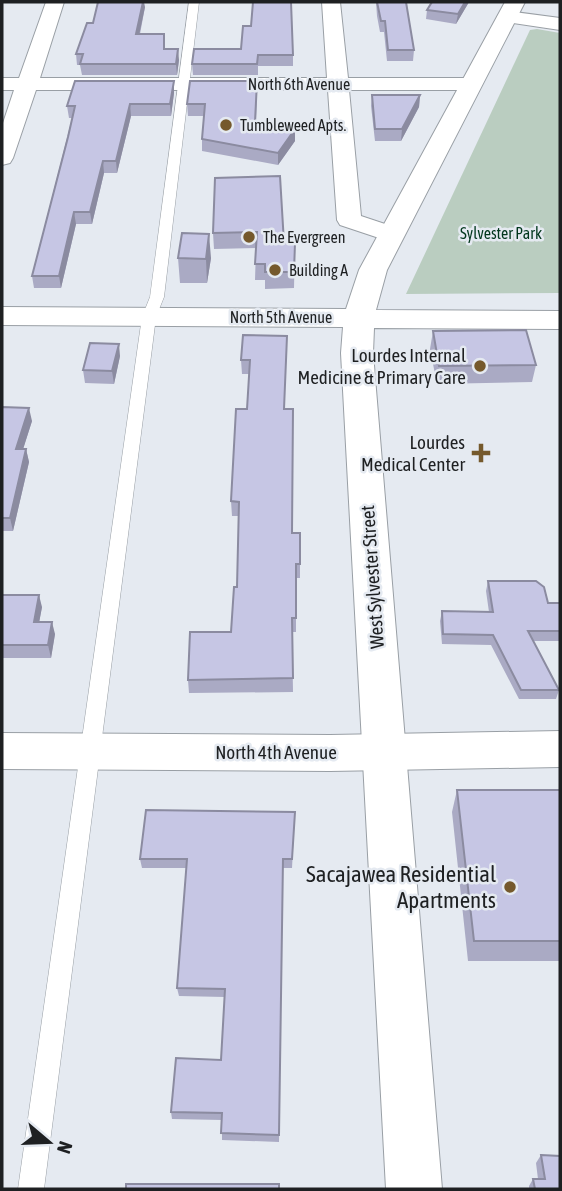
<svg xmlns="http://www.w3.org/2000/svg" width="562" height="1191" font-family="'Asap Condensed',sans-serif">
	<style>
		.green { fill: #bacdc0 }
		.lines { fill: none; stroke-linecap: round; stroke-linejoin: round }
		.service-casing { stroke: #999fa5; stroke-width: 1 }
		.minor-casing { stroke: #999fa5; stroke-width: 2 }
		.tertiary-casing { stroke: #999fa5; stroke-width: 2 }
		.secondary-casing { stroke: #999fa5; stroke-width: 2 }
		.service { fill: #fff; fill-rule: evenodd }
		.minor { fill: #fff; fill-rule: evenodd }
		.tertiary { fill: #fff; fill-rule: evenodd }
		.secondary { fill: #fff; fill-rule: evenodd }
		.wall { fill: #aaaac4 }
		.shaded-wall { fill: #8b8ba0 }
		.building { fill: #c6c6e4; stroke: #8b8ba0; stroke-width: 2 }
		.poi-dot { fill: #75592c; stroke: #e5eaf1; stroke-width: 2.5 }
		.labels { text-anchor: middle; stroke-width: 5; stroke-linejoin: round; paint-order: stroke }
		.far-street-label { font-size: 16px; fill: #1e2022; stroke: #e5eaf1 }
		.far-poi-label { font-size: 16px; fill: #1e2022; stroke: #e5eaf1; text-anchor: start }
		.far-park-label { font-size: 16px; fill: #01371c; stroke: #e5eaf1 }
		.poi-label { font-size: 19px; fill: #1e2022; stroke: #e5eaf1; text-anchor: end }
		.street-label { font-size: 19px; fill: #1e2022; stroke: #e5eaf1 }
		.near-poi-label { font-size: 23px; fill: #1e2022; stroke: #e5eaf1; text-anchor: end }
	</style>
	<rect width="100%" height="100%" fill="#e5eaf1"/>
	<path class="green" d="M537,29L560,33V293L406,294L530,30Z"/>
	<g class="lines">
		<defs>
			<path id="service" d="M189,2H199L164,297L156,317L44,1189H18L142,317L150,297Z"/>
			<path id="minor" d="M46,2H64L40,78H327L322,2H340L348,78H471L481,84L471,90H349L361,216L400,229L404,234L400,239L391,242L340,225L337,220L328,90H36L13,158L10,163L2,165V126L14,90H2V78H19Z
				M507,11L560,18V30L500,21L497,17Z"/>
			<path id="tertiary" d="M505,2H525L387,270L376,310L560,311V329L374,328L373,353L442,1189H386L341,353L343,327L2,325V307L346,309L359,270Z"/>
			<path id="secondary" d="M560,731V767L330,771L2,769V733L330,735Z"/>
		</defs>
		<use href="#service" class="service-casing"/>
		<use href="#minor" class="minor-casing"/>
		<use href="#tertiary" class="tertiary-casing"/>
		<use href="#secondary" class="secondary-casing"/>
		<use href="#service" class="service"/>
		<use href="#minor" class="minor"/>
		<use href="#tertiary" class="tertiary"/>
		<use href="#secondary" class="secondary"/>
	</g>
	<path class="wall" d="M376,2H406L414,50L413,61H387L384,32H380L377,16Z
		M469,2L456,24L426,19L427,10Z
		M145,7L140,34L165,49L179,60L177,75H82L80,65H77L76,54L93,23Z
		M241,49L293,55V66H258V75H193L192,64Z
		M174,81V93L171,116H131L117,173H104L92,224H76L61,288H34L32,276L72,118H69L67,106Z
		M257,93L256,122L295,141L278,165L202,151V139L204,116H188L187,104Z
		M372,95H420L419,107L401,141H375L371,106Z
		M215,178L284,243H295L294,288L265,289V280H255L256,248L214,249L213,233Z
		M178,258H211L207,283H180Z
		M433,331L536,365L532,382L437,384L430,349Z
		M243,335L285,409L292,533H300V578H296V632H292L293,692L189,693L188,680L231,632L237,587L239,516H232L231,501L247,409L249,374H242L241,360Z
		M120,356L114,384L85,383L83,370Z
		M2,407L32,421L23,449H26L29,462L13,531H2Z
		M488,581L548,603H560V641H533L559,690L556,699H519L491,645L442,644L440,621L442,611L489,612L486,591Z
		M2,595L42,607L39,622L55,634L51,658H2Z
		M457,790H560V961H468L452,812Z
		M295,812L292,868H283L279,1142L222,1140V1120L172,1119L171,1112L221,1060L225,997L179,996L177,988L186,868H142L140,859Z
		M541,1155L560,1189H529V1186L533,1179H538L536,1163Z"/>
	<path class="shaded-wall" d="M143,2H144L145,7L137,45L136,34Z
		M465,2H469L456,24L458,14Z
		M178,49L179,60L177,75L176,64Z
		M174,81V93L171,116L170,104Z
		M420,95L419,107L401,141L402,129Z
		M130,104L131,116L117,173L116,161Z
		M295,129V141L278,165V153Z
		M103,161L104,173L92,224L90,212Z
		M74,212L76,224L61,288L59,276Z
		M209,234L211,258L207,283L206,259Z
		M119,344L120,356L114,384L112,371Z
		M29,408L32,421L19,462L16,449Z
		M26,449L29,462L13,531L10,518Z
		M39,595L42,607L37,634L34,622Z
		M52,622L55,634L51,658L48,645Z"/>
	<path class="building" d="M98,2H143L136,34H164V49H178L176,64H80L83,54H76L87,23H93Z
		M253,2H291L293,55H258L257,64H192L194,49H241L243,26H251Z
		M377,2H406L414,50H388L385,21H381Z
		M432,2H465L458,14L427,10Z
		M75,81H174L170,104H130L116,161H103L90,212H74L59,276H32L68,137L75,106H67Z
		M190,81H257L255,122L295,129L278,153L202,139L205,104H187Z
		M372,95H420L402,129H375Z
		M280,176L284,243H295L294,272H265V264H255L257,232L213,233L215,178Z
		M182,233L209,234L206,259L178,258Z
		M526,330L536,365L439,366L433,331Z
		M243,335L287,336L284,409H293L292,533H300V564H296V618H292L293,678L188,680L190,632H231L234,587H237L239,502L231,501L236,409H247L250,360H241Z
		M90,343L119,344L112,371L83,370Z
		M2,407L29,408L16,449H26L10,518H2Z
		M488,581H536L544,587L548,603H560V631H528L559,690H521L493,635L443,634L442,611L493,612Z
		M2,595H39L34,622H52L48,645H2Z
		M457,790H560V941H474Z
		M146,810L295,812L292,859H283L279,1135L221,1133L222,1113L171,1112L176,1058L221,1060L225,989L177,988L187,859H140Z
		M541,1155L560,1156V1189H535L533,1179H545Z
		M126,1184H279V1189H126Z"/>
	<g class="poi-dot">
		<circle cx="226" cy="125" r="7"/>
		<circle cx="249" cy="237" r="7"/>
		<circle cx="275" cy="270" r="7"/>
		<circle cx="480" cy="366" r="7"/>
		<path d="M477.5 442.5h7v7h7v7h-7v7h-7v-7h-7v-7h7z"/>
		<circle cx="510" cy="887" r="7"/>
	</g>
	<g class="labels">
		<g class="far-street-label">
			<text x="299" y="90">North 6th Avenue</text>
			<text x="281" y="323">North 5th Avenue</text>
		</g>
		<g class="far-poi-label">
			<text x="240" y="131">Tumbleweed Apts.</text>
			<text x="263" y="243">The Evergreen</text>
			<text x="289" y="276">Building A</text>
		</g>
		<g class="far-park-label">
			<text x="501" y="239">Sylvester Park</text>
		</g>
		<g class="poi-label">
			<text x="466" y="362">Lourdes Internal<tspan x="466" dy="22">Medicine &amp; Primary Care</tspan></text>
			<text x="465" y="449">Lourdes<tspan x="465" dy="22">Medical Center</tspan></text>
		</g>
		<g class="street-label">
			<text transform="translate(372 577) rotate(-94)" y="7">West Sylvester Street</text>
			<text x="276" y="759">North 4th Avenue</text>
		</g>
		<g class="near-poi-label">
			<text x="496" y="882">Sacajawea Residential<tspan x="496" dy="26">Apartments</tspan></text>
		</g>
	</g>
	<rect width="562" height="1191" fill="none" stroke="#1e2022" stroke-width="7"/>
	<g transform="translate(49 1142) rotate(109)" stroke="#e5eaf1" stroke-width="5" paint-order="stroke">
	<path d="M0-5L12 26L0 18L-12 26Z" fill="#1e2022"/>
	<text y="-10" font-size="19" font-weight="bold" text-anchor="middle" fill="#1e2022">N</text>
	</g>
</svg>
